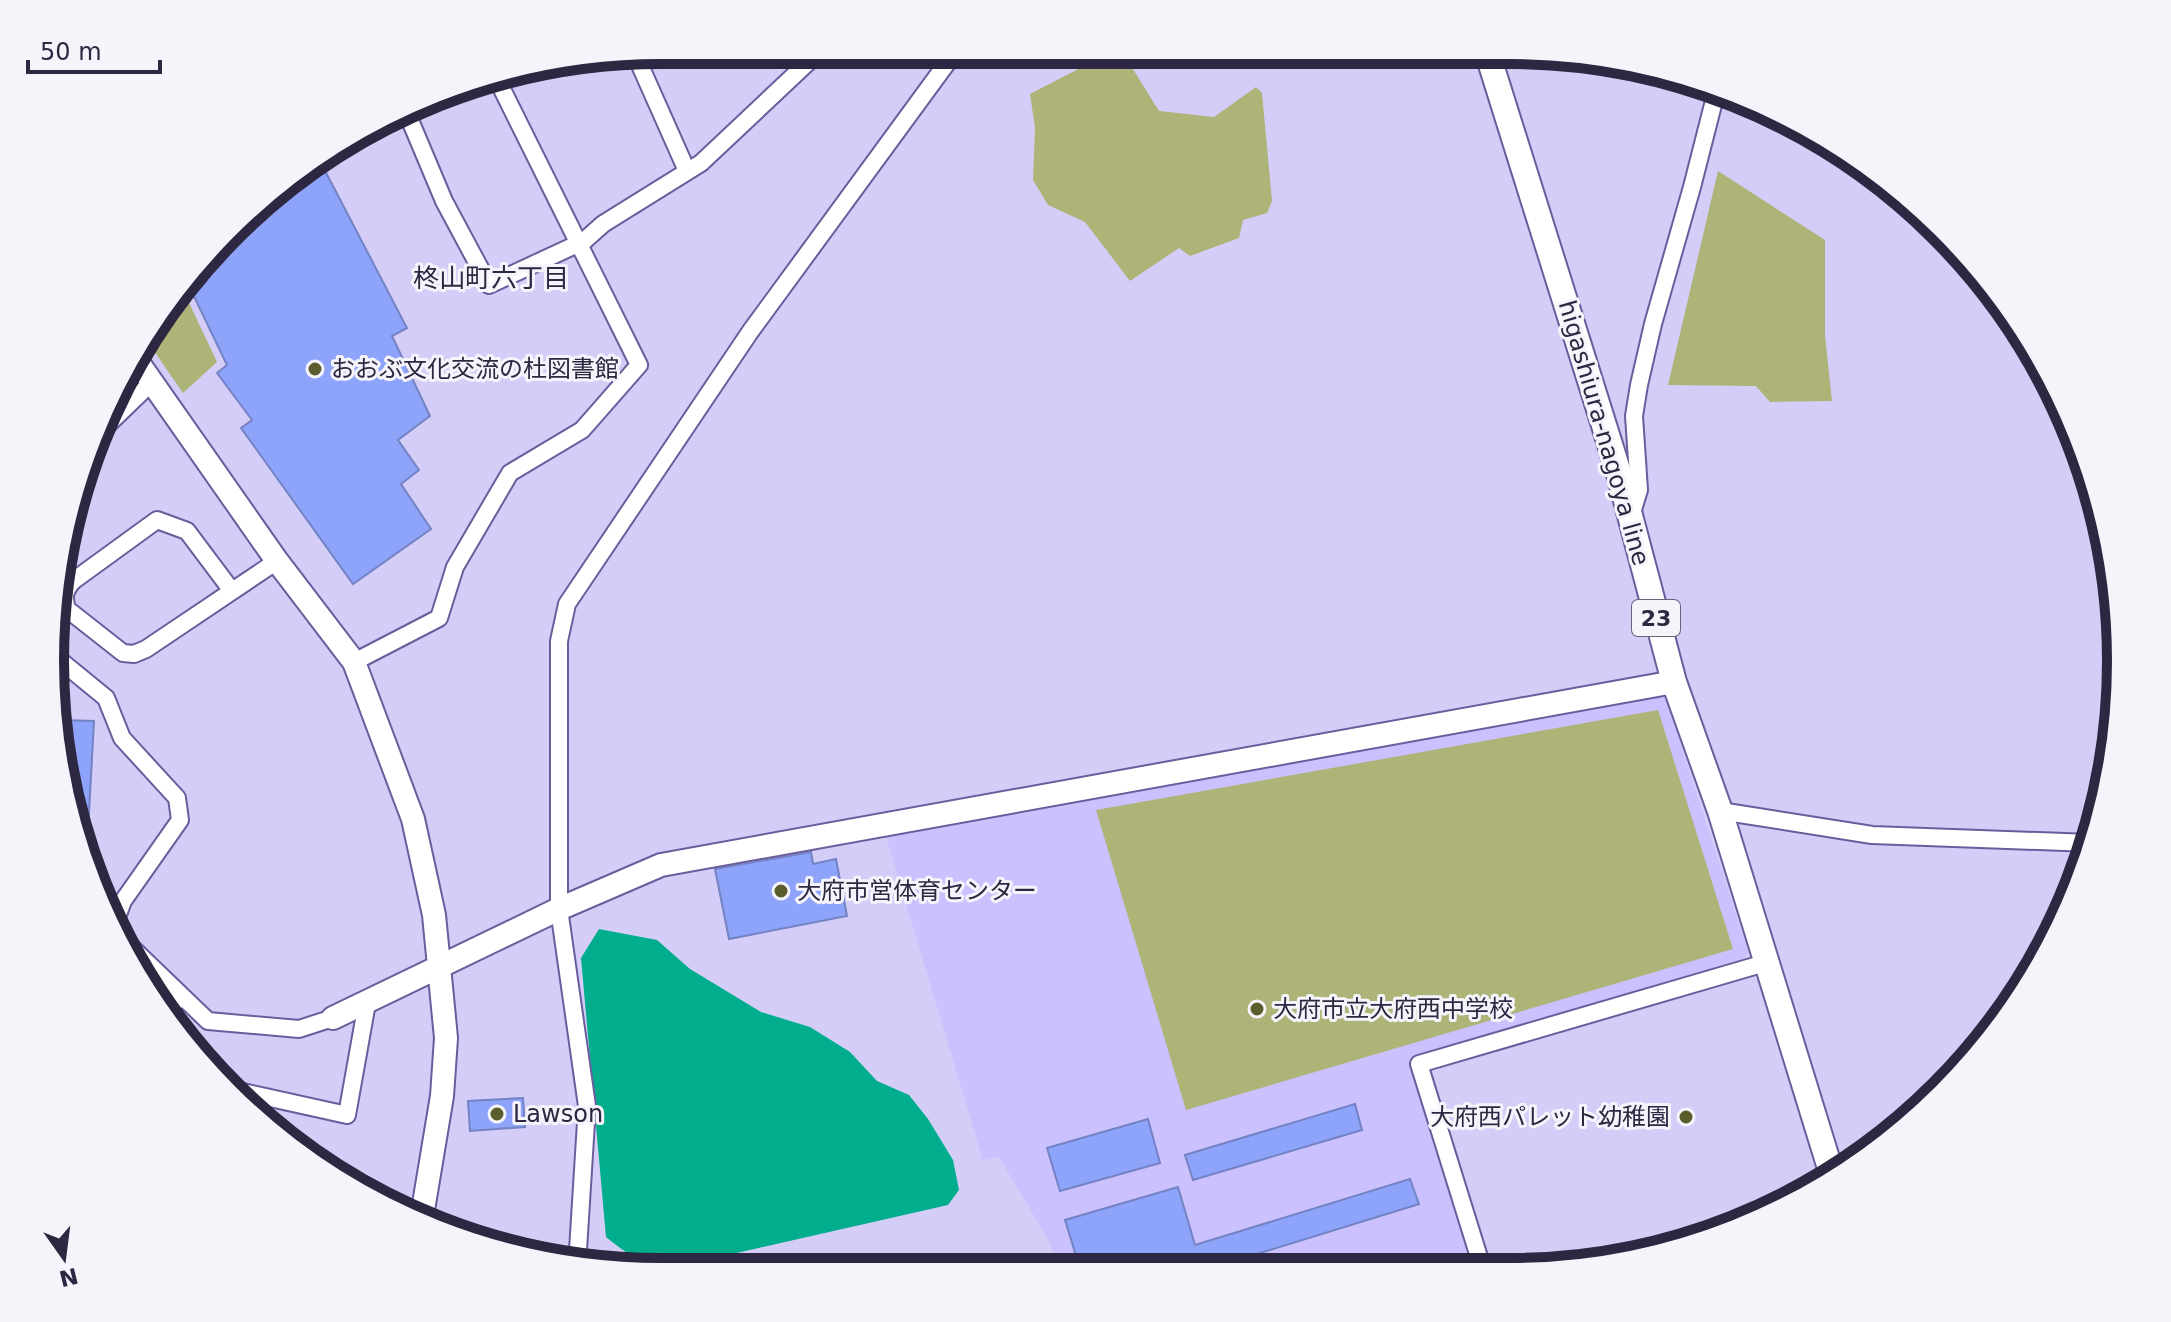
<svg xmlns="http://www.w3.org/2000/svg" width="2171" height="1322" font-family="'DejaVu Sans','Noto Sans JP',sans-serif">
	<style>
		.built { fill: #ccc1ff }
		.green { fill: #aeb377 }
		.water { fill: #00ad8c }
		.building { fill: #8ea3fa; stroke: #7383c3; stroke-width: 2 }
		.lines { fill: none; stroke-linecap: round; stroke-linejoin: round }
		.street-casing { stroke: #6a5d9c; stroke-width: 20 }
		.secondary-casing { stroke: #6a5d9c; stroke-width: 26 }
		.primary-casing { stroke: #6a5d9c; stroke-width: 28 }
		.street { stroke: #fff; stroke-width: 16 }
		.secondary { stroke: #fff; stroke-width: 22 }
		.primary { stroke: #fff; stroke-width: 24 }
		.poi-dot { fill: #5b5e2c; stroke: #f5f4fb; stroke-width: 3 }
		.labels { text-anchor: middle; stroke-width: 6; stroke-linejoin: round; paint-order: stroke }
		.shield { fill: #f5f4fb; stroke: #69647a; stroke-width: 2 }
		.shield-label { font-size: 22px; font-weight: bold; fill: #2d2742 }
		.poi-label { font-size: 24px; fill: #2d2742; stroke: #f5f4fb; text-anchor: start }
		.street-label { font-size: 24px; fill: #2d2742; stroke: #f5f4fb }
		.neighbourhood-label { font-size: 26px; fill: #2d2742; stroke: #f5f4fb }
		.rim { fill: none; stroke: #2d2742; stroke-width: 10 }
	</style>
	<rect width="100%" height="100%" fill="#d4cdf8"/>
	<path class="built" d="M1665,696L1748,952L1743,960L1410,1059L1474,1270L1059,1269L1049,1241L999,1157L983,1160L886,837Z"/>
	<path class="green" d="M1126,58L1159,111L1214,117L1256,87L1262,93L1272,201L1267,213L1243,220L1239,238L1190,256L1179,248L1130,281L1085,222L1048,205L1033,180L1035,128L1030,94L1086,65Z
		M1718,171L1825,240V336L1832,401L1770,402L1756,386L1668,385Z
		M183,290L217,362L183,393L145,338L153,321Z
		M1658,710L1733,949L1186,1110L1096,810Z"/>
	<path class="water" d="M599,929L657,940L690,969L761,1012L810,1027L850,1052L877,1081L909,1095L928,1119L953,1160L959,1190L948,1205L688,1264C649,1265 636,1262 606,1237L581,958Z"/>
	<path class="building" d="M321,163L407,328L392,336L430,416L398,440L419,470L401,484L431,529L353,584L241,428L252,420L217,373L227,365L188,284L285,181Z
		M60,720L94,721L87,849H81Z
		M811,852L813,864L836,859L847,916L729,939L715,869Z
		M523,1098L525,1127L470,1131L468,1101Z
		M1355,1104L1362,1130L1193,1180L1185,1155Z
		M1148,1119L1160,1163L1060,1191L1047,1148Z
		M1410,1179L1419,1204L1218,1266L1216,1257L1175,1269H1080L1065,1220L1178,1187L1195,1245Z"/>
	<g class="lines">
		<defs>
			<path id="street" d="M635,54L687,171
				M407,113L444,201L489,285L584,241L603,224L701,163L820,51
				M97,435L152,382
				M1631,516L1639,490L1634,416L1639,385L1653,324L1692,187L1717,89
				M232,591L187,531L157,520L73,581C65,590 63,596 67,609L123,653L134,654L146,649L277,561
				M51,653L106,698L122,738L177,798L180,820L123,901L116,920
				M354,662L439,618L455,567L510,473L582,430L639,365L496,77
				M1720,811L1872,835L2091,843
				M129,945L208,1021L299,1029L333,1018
				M169,1020L178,992
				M234,1090L347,1115L367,1003
				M577,1266L587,1106L559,909V641L567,604L750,332L955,52
				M1483,1270L1419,1064L1765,963"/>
			<path id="secondary" d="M135,358L277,561L354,662L413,819L434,915L446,1038L442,1096L421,1222
				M333,1018L559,909L661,865L1674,682"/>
			<path id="primary" d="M1488,55L1618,470L1674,682L1720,811L1833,1178"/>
		</defs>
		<use href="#street" class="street-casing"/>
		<use href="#secondary" class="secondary-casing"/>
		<use href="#primary" class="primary-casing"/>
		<use href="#street" class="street"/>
		<use href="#secondary" class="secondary"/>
		<use href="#primary" class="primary"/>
	</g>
	<g class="poi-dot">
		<circle cx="315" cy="369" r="8"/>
		<circle cx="781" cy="891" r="8"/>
		<circle cx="1257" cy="1009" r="8"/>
		<circle cx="497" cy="1114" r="8"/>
		<circle cx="1686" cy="1117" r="8"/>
	</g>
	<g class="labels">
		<rect class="shield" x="1632" y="600" width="48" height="36" rx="6"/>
		<g class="shield-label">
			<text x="1656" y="626">23</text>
		</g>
		<g class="poi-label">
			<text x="331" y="377">おおぶ文化交流の杜図書館</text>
			<text x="797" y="899">大府市営体育センター</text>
			<text x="1273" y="1017">大府市立大府西中学校</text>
			<text x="513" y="1122">Lawson</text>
			<text x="1670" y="1125" text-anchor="end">大府西パレット幼稚園</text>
		</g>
		<g class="street-label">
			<text transform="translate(1604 433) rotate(74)" y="8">higashiura-nagoya line</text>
		</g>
		<g class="neighbourhood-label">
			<text x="491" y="287">柊山町六丁目</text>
		</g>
	</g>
	<path d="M0 0H2171V1322H0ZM661 64H1510A597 597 0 0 1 2107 661V661A597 597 0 0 1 1510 1258H661A597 597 0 0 1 64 661V661A597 597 0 0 1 661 64Z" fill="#f5f4fb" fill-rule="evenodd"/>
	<path class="rim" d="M661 64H1510A597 597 0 0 1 2107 661V661A597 597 0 0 1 1510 1258H661A597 597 0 0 1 64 661V661A597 597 0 0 1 661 64Z"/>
	<g transform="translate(64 1258) rotate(166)" stroke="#f5f4fb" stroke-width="6" paint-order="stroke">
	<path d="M0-6L14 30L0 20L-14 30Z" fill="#2d2742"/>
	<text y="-12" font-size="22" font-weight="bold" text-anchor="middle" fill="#2d2742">N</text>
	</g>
	<path d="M28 60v12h132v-12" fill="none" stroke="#2d2742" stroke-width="4"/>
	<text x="40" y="60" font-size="24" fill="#2d2742" stroke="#f5f4fb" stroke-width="6" paint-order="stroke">50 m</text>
</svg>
